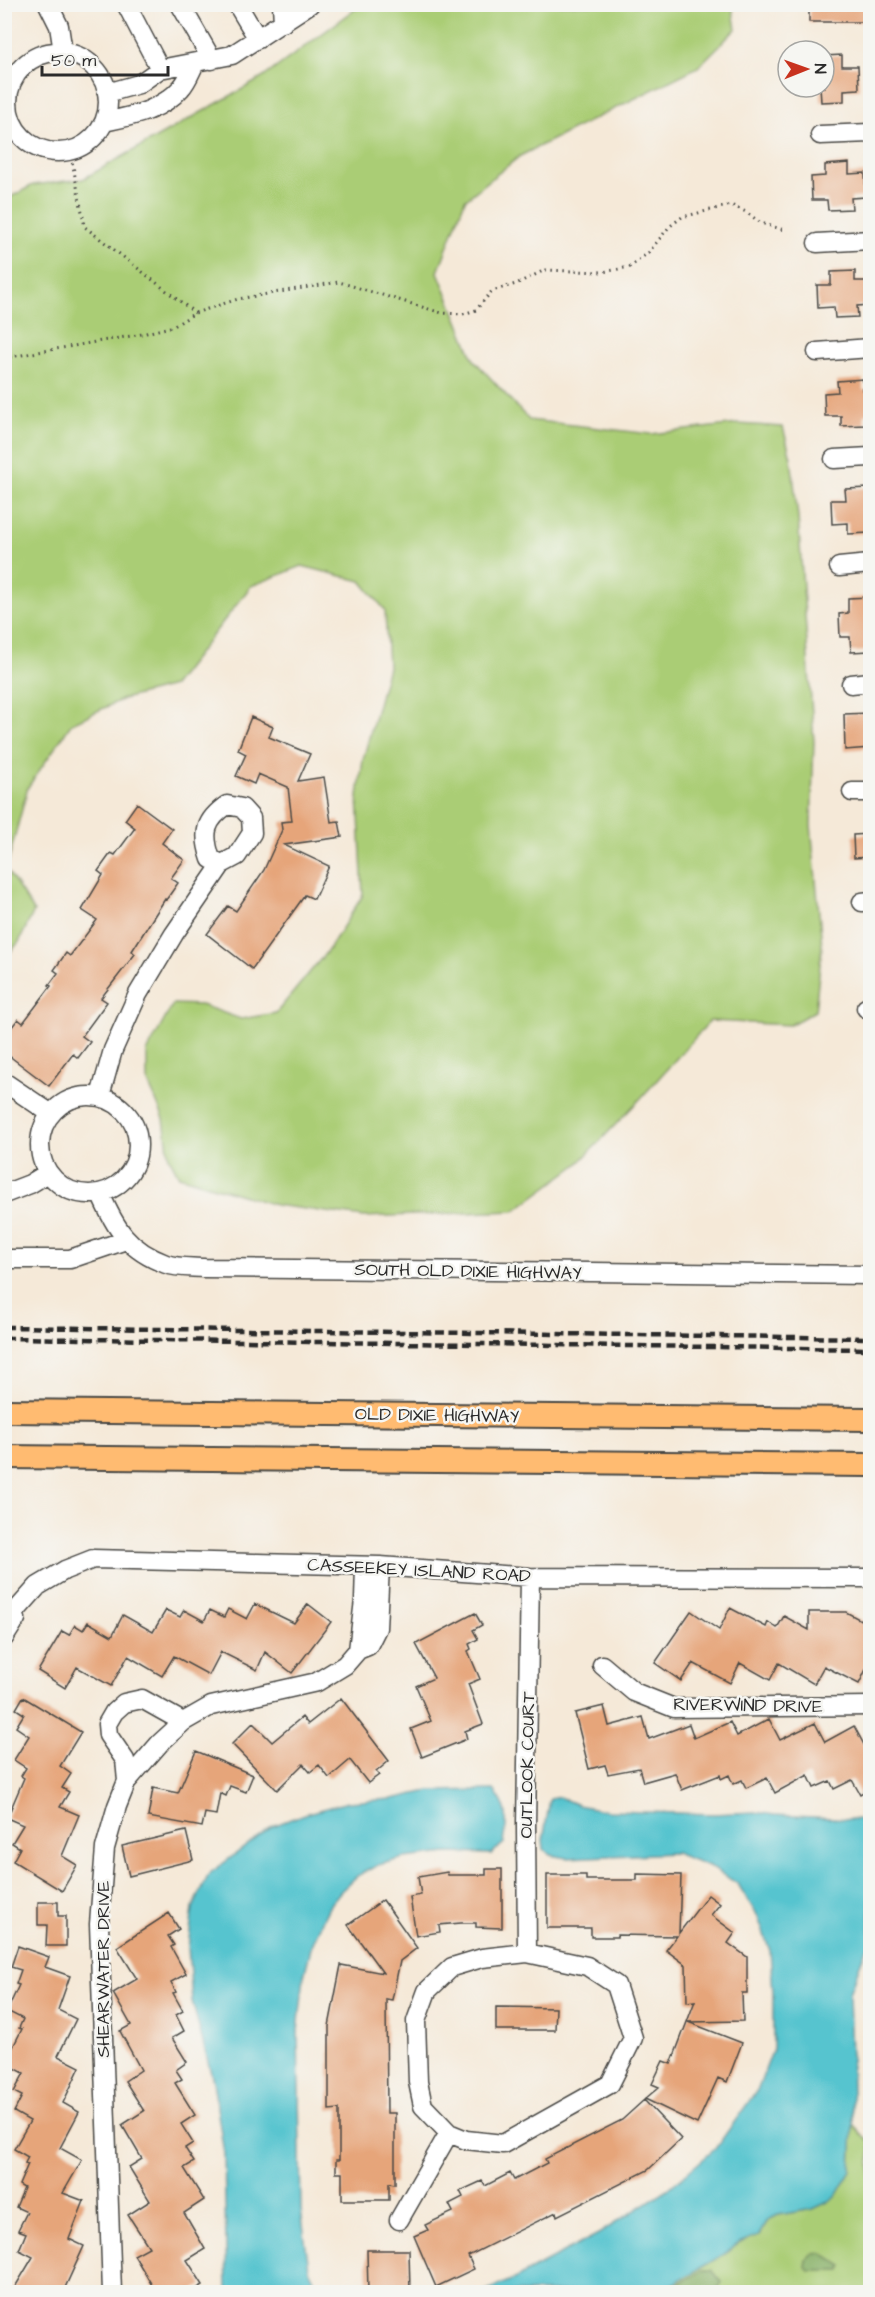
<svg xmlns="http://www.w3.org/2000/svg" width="875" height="2297" font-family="'Architects Daughter',sans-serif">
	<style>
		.green { fill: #aacd75; stroke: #6a7c50; stroke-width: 1.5 }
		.forest { fill: #87b066; stroke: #596e48; stroke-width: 1.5 }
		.water { fill: #57c4cf; stroke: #41787d; stroke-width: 1.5 }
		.building { fill: #e6a57a }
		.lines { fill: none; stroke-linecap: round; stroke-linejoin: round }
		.minor-casing { stroke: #494845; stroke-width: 21 }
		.major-casing { stroke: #494845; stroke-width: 26 }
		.path { stroke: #494845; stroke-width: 3; stroke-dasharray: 1.5 4.5; stroke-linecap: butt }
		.minor { stroke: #fff; stroke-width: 18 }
		.major { stroke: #ffbb71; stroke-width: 22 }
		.rail { stroke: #2b2b2b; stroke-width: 4.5; stroke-dasharray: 9 4.5; stroke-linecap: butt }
		.labels { text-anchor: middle; stroke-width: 5; stroke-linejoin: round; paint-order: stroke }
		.street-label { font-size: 18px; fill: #2b2b2b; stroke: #f6f6f2 }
	</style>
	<rect width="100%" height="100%" fill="#f6f6f2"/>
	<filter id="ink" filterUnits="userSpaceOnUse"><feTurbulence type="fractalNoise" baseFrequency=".0167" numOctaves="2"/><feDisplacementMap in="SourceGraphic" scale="12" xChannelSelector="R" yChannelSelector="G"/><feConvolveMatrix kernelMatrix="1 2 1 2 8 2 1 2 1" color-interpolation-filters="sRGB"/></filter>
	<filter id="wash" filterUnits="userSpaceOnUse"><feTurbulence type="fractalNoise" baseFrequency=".008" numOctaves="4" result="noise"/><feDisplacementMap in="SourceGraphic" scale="24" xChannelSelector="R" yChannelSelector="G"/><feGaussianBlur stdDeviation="1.35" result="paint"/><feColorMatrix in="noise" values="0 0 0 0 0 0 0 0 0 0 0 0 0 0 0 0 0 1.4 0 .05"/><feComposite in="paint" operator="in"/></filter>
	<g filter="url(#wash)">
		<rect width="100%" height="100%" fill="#f5e9d8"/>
		<path class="green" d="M361,5H732L736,29L698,67L520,156L465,200L438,272L474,360L529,420L651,434L738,424L783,427L791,458L798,517L814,742L811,825L822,946L815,1011L790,1025L710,1021L641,1098L578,1164L514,1211L364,1217L275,1205L179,1176L169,1157L164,1119L147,1080V1052L173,1004L201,1005L241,1019L276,1013L329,949L363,895L358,796L363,760L388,667L385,610L361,581L302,566L251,586L173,686L123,699L72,723L28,787L6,869L34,911L19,942L5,958V200L33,185L83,179L262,78Z
			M853,2124L870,2143V2292H659L728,2252L739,2243L759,2235L768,2220L778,2215L813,2209L836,2196L851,2170Z"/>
		<path class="forest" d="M822,2253L843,2266L842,2271H810L806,2267L807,2260L814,2254Z
			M703,2270H712L722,2282L717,2292H664Z"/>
		<path class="water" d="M494,1790C510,1810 507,1819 504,1843L491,1854L447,1853L404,1858L378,1865L357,1876L341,1891L331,1903L323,1919L311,1948L304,1976L298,2031L301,2210L309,2269L320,2292H227L224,2154L213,2081L192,2001L188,1947L193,1908L209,1874L273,1826L304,1814L348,1802L392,1799L429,1791Z
			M559,1797L578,1805L608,1811L714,1814L755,1812L774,1815L870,1820V1944L865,1951L849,1993L853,2124L851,2170L836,2196L828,2202L813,2209L778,2215L768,2220L759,2235L739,2243L728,2252L659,2292H483L516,2278L600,2233L668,2189L715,2149L758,2089L773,2049V1992L770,1951L757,1915L738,1884L709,1866L675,1853L567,1858L550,1855L544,1849L543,1840L550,1799Z"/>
		<g id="blocks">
			<path class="building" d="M809,4H870V22H809Z
				M842,55V66H858L859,89L844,90V101L821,102L820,87H824V56Z
				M849,163V174L865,173L866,197L851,198L852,209L828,210L827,200H812L811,177L825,176V165Z
				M855,271V281H870V305L857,306L858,317L835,318L834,307L818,308L817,285H831V272Z
				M863,379V390H870V414H864L865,425L841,426V416H825L824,393L838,392L837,381Z
				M870,488V533L848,534V523L832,524L831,500H846L845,489Z
				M870,597V651L851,652L850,637H840L839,614L848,613V598Z
				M870,713V748L845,750L844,714Z
				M251,717L273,727L269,737L310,754L298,781L324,777L331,822L339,821L342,837L284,845L329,866L314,899L305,895L252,969L207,934L228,906L236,911L264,870L282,830L281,822L292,821L288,787L258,774L254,784L236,776L246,754L238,750Z
				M137,803L172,829L162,843L184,860L171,878L178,883L166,900L165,899L132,951L135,954L101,998L107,1002L82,1036L90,1042L78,1058L73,1054L49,1086L4,1052V1037L18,1019L23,1023L51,986L49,985L58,973L54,970L66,953L70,956L97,920L82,910L103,875L98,871L111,853L115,855L135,828L125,820Z
				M870,834V857L854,858L853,835Z
				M255,1604L294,1623L308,1604L331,1622L292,1673L265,1652L257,1670L221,1652L209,1675L174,1656L162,1676L128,1656L111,1686L77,1667L65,1688L38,1671L62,1631L69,1635L75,1625L83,1630L88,1622L112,1636L123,1615L153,1632L166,1610L180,1617L184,1610L204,1621L210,1610L224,1617L228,1609L247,1619Z
				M730,1608L766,1627L768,1622L777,1628L784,1616L809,1630V1612H846L870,1625V1661L859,1684L824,1666L814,1684L779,1663L770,1680L740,1663L730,1683L693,1663L681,1681L655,1663L691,1611L719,1630Z
				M475,1613L482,1625L473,1630L478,1639L469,1644L471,1649L468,1651L480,1679L468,1684L483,1724L465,1731L467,1739L422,1757L411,1729L431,1721L416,1686L434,1678L416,1644Z
				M23,1697L81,1732L60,1766L71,1774L62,1788L69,1792L60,1807L79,1815L62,1856L77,1865L62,1891L13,1861L20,1848L12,1843L23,1825L7,1818L24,1778L21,1776L26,1768L14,1760L29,1736L16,1727L24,1714L16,1709Z
				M341,1698L389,1761L376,1772L379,1775L368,1783L350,1760L329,1778L319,1765L310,1772L303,1764L277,1790L232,1744L253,1723L272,1742L302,1717L308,1724Z
				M604,1706L609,1726L643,1717L649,1739L689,1724L694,1738L730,1722L737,1736L769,1719L780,1740L815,1723L825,1742L854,1726L870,1756V1788L860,1794L852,1780L834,1789L830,1781L814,1788L808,1775L775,1793L767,1778L746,1788L742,1780L733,1784L729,1775L721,1779L720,1775L682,1790L675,1773L643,1782L639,1768L608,1774L605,1765L589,1769L575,1713Z
				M196,1751L253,1775L246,1792L230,1786L226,1796L220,1793L216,1815L205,1813L202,1827L148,1817L153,1788L178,1793Z
				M186,1831L193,1860L129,1876L122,1846Z
				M486,1869H502V1928L476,1927V1923H461L439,1925L440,1932L416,1936L410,1897L421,1895L418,1877L447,1872L448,1875H486Z
				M637,1874L681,1875L679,1933L708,1895L720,1904L711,1915L735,1933L728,1943L747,1957V1993H742L743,2021L688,2022L742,2043L727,2082L718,2078L697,2124L645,2099L659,2087L652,2084L663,2061L671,2064L695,2001L687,2002L686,1965L666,1950L677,1936L617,1935V1937H591V1928H547V1875H586V1880H637Z
				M383,1900L417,1948L400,1961L392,2000L386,1999L387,2113H395V2184L389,2183V2200H342V2173H336V2160H339V2109L329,2110V2026L341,1965L383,1973L348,1925Z
				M38,1902H58V1916H66V1946H46L47,1925H38Z
				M169,1913L179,1929L168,1936L174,1945L171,1947L186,1974L171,1982L176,1992L173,1993L183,2011L176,2015L184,2031L172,2038L187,2062L176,2070L182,2079L175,2083L195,2115L181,2124L193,2143L185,2148L194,2162L184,2168L204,2200L184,2213L205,2249L187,2260L203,2285L191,2292H156L134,2255L149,2247L128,2215L150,2201L129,2167L142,2159L122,2125L144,2111L125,2081L141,2070L120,2031L131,2025L113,1993L137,1979L117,1947Z
				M18,1946L49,1957L45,1967L70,1976L58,2010L76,2019L58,2056L80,2067L63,2103L79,2112L60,2148L82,2160L63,2193L84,2201L69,2239L84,2246L63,2292H12L33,2257L19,2250L26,2233L18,2230L27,2212L16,2207L24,2188L19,2185L28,2164L25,2163L28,2157L14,2149L30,2121L14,2112L22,2096L14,2092L24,2073L5,2063L22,2029L19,2028L23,2019L7,2011L19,1985L16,1984L21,1970L11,1967Z
				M496,2007L556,2008L555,2030H496Z
				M644,2100L681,2139L648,2170L557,2216L556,2212L468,2256L474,2269L436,2287L414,2236L428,2230L425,2225L453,2212L449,2204L463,2197L460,2191L482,2181L485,2186L510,2173L514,2180L547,2163L545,2159L622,2120Z
				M367,2250H409L410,2292H368Z"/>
		</g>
	</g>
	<g filter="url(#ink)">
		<use href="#blocks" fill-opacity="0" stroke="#494845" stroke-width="1.5"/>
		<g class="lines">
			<defs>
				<path id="minor" d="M48,4L59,26L63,52
					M126,4L160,69
					M180,4L212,60
					M237,4L258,39
					M282,4L283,23
					M8 102a50 50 0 1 1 100 0a50 50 0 1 1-100 0Z
					M107,93L139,84L160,69L232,55L310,4
					M104,122C132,116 161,111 181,88C187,82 191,71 195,63
					M820,135L870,133
					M817,243L870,240
					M817,352L870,348
					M834,459L870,457
					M839,567L870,564
					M851,684L870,682
					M852,792H870
					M862,902L870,901
					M866,1008H870
					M4,1082L50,1113
					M40 1145a49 49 0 1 1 98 0a49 49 0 1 1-98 0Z
					M100,1096L113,1050L138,994L174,934L222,864L237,856L252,833L251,818L242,808L227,805C205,820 202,833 211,859L222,864
					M100,1193C115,1228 128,1250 166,1264C177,1268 192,1267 204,1268L870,1275
					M4,1194L30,1184L48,1173
					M4,1259H70L126,1240
					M4,1638L16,1619L14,1613L38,1586L65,1570L93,1559L380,1566L530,1577L870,1578
					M358,1650L364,1600L365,1566
					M602,1665L634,1692L674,1708L870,1706
					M127,1781L125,1760L108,1735L107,1724L114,1712L124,1703L142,1699L183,1722
					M527,1953L587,1966L616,1985L633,2038L610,2084L503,2144L466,2140L449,2133L423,2106L418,2082L416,2021L427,1991L452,1967L482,1958Z
					M527,1953L526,1825L530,1577
					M399,2220L449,2133
					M112,2292L99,1924L105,1848L117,1806L127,1781L160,1743L183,1722L211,1706L317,1682L345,1665L358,1650L368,1646L377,1628L380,1566"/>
				<path id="major" d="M4,1411L870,1419
					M4,1457L870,1465"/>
			</defs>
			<use href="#minor" class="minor-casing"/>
			<use href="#major" class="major-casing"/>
			<path class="path" d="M70,151L85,227L195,313
				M4,358L142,334L174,326L195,313L238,299L339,282L442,313L463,314L476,310L492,291L516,284L545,270L603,272L630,267L649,252L669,227L682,217L731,205L746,212L761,223L784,230"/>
			<use href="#minor" class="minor"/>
			<use href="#major" class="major"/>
			<path class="rail" d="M4,1327L870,1338
				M4,1338L870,1349"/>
		</g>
	</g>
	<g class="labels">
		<g class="street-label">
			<text transform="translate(468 1271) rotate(1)" y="6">SOUTH OLD DIXIE HIGHWAY</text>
			<text transform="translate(437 1415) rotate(1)" y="6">OLD DIXIE HIGHWAY</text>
			<text transform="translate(419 1570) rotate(3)" y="6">CASSEEKEY ISLAND ROAD</text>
			<text transform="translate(748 1705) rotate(1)" y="6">RIVERWIND DRIVE</text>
			<text transform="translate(527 1765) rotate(-89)" y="6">OUTLOOK COURT</text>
			<text transform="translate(103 1969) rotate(-90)" y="6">SHEARWATER DRIVE</text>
		</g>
	</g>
	<rect width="875" height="2297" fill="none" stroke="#f6f6f2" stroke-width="24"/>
	<g transform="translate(806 69) rotate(89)"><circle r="28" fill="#f6f6f2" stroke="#a5a5a2" stroke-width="1.5"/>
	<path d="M0-4.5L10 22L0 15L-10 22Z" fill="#c8321e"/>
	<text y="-9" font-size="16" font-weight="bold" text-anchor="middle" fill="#2b2b2b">N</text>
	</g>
	<path d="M42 66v9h126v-9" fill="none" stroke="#2b2b2b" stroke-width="3"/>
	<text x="51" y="66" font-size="18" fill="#2b2b2b" stroke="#f6f6f2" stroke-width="4.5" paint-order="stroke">50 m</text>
</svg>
